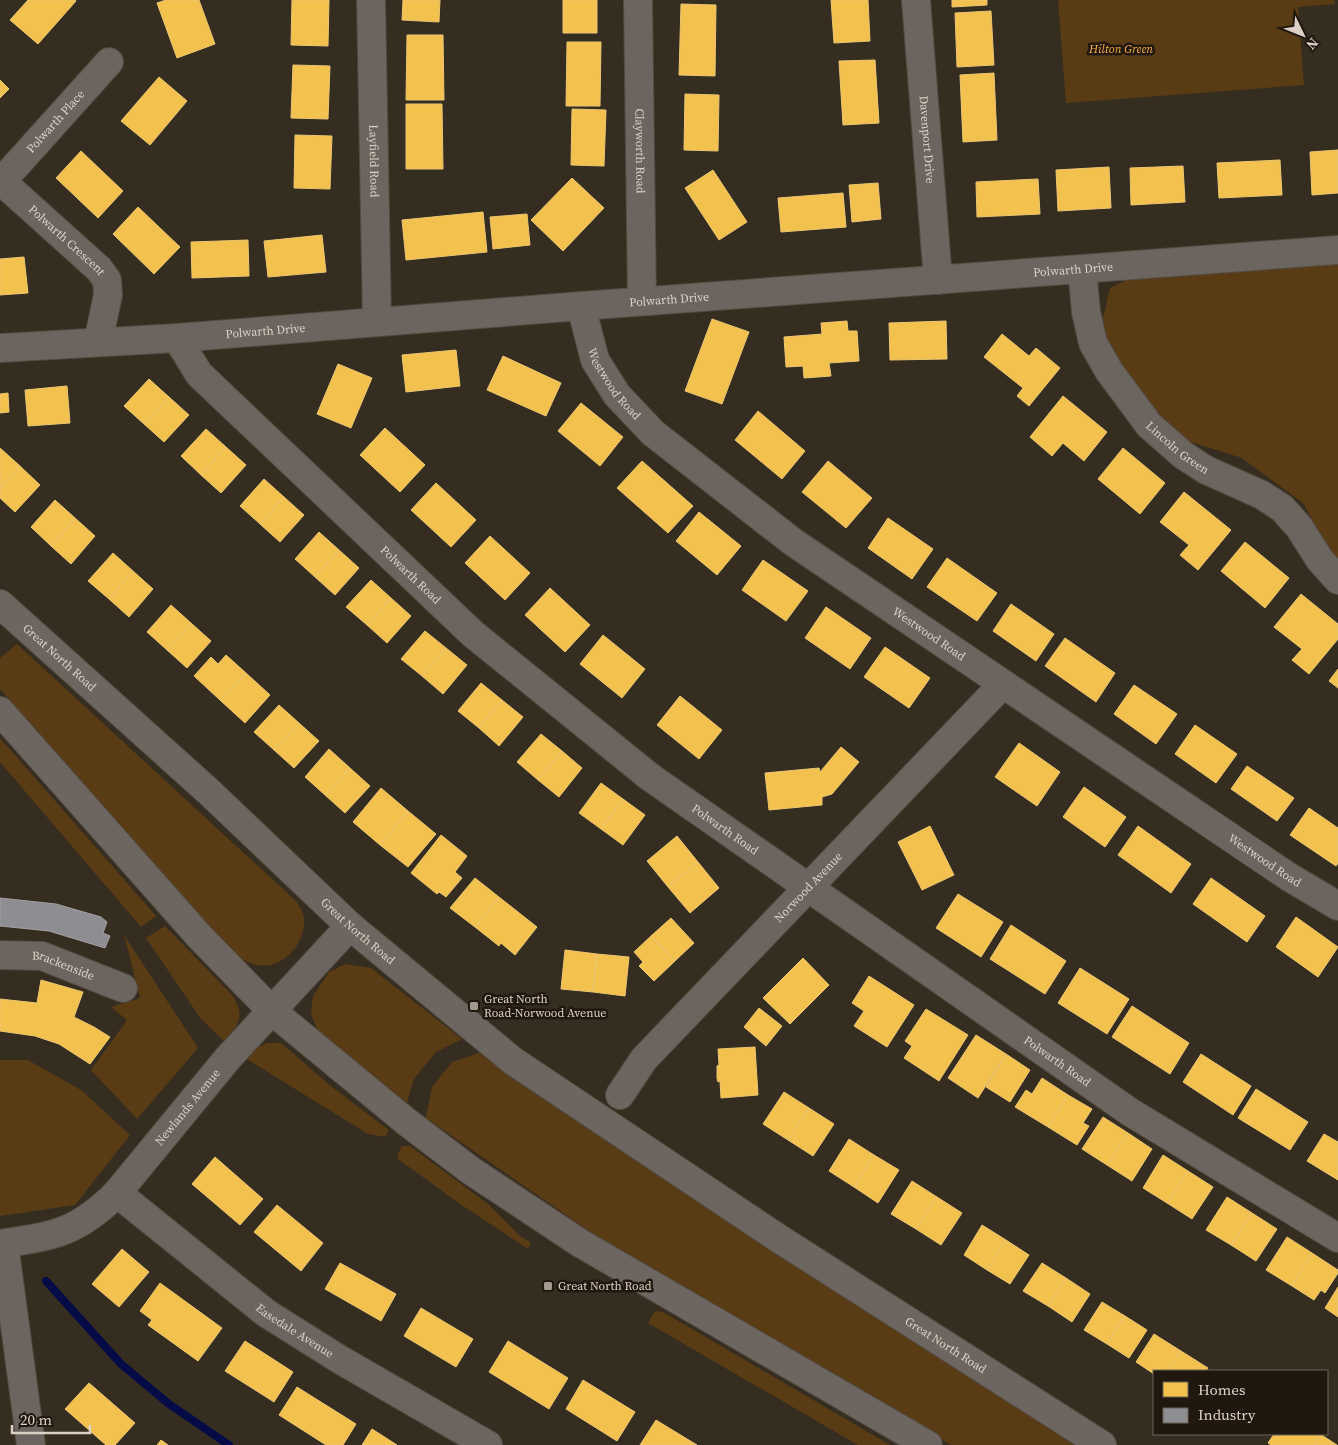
<svg xmlns="http://www.w3.org/2000/svg" width="1338" height="1445" font-family="'Source Serif 4',serif">
	<style>
		.green { fill: #593b14 }
		.homes { fill: #f2c14e; stroke: #ecc672 }
		.industry { fill: #8d8d92; stroke: #a5a1a1 }
		.lines { fill: none; stroke-linecap: round; stroke-linejoin: round }
		.stream { stroke: #050b46; stroke-width: 8 }
		.minor-casing { stroke: #524a40; stroke-width: 30 }
		.secondary-casing { stroke: #524a40; stroke-width: 30 }
		.minor { stroke: #6b645f; stroke-width: 28 }
		.secondary { stroke: #6d6660; stroke-width: 28 }
		.poi-dot { fill: #a3988c; stroke: #20180f; stroke-width: 2 }
		.labels { text-anchor: middle; stroke-width: 5; stroke-linejoin: round; paint-order: stroke }
		.park-label { font-size: 12px; font-style: italic; fill: #feae42; stroke: #20180f }
		.street-label { font-size: 12px; fill: #ddd1c5; stroke: #20180f }
		.poi-label { font-size: 12px; fill: #ddd1c5; stroke: #20180f; text-anchor: start }
	</style>
	<rect width="100%" height="100%" fill="#362d21"/>
	<path class="green" d="M1058,0H1334L1335,4L1298,7L1304,85L1066,103Z
		M1338,264V561L1327,549L1304,504L1242,458L1184,440L1128,380L1101,327L1110,288L1135,276Z
		M17,644L296,901C299,906 304,913 304,919C306,944 282,970 257,965C249,963 241,959 234,956L0,689V658Z
		M0,738L156,916L141,927L0,762Z
		M165,926L232,995C246,1016 239,1024 224,1041L201,1019L146,938Z
		M124,935L198,1048L137,1119L91,1070L127,1020L111,1007L140,998Z
		M345,964L371,968L462,1039L436,1052L414,1079L407,1103L320,1036L311,1014L313,996L329,972Z
		M267,1043H281L332,1087L389,1130L385,1137L368,1134L245,1058L256,1048Z
		M479,1053L607,1141L1076,1445H951L631,1260L426,1118L432,1087L452,1062Z
		M0,1060H28L81,1090L130,1135L75,1205L0,1216Z
		M402,1146H410L488,1204L520,1236L531,1243L528,1249L463,1206L398,1159V1154Z
		M655,1311L663,1312L890,1445H858L648,1323Z"/>
	<path class="homes" d="M28,0H75L76,1L38,44L10,20Z
		M166,0H199L215,44L177,58L157,3Z
		M292,0H329L328,46L291,45Z
		M403,0H440L439,22L402,20Z
		M563,0H597V33H563Z
		M831,0H868L870,41L834,43Z
		M952,0H987V5L952,7Z
		M681,4L716,5L715,76L679,75Z
		M991,11L994,65L957,67L955,13Z
		M407,35H443L444,100H406Z
		M567,42H601L600,106H566Z
		M875,60L879,123L843,125L839,61Z
		M293,65L330,66L328,119L291,118Z
		M994,73L997,140L963,142L960,75Z
		M159,77L187,101L150,145L121,121Z
		M0,80L9,89L0,98Z
		M685,94L719,95L718,151L684,150Z
		M406,104H442L443,169H406Z
		M572,109L606,110L604,166L571,165Z
		M295,135L332,136L330,189L294,188Z
		M1338,150V193L1312,195L1310,152Z
		M81,151L123,191L98,218L56,178Z
		M1280,160L1282,195L1219,198L1217,163Z
		M1183,166L1185,202L1131,205L1130,168Z
		M1109,167L1111,208L1058,211L1056,170Z
		M713,170L747,222L719,240L685,188Z
		M572,178L604,208L563,251L531,220Z
		M1038,179L1040,214L977,217L976,182Z
		M878,183L881,219L852,222L849,185Z
		M843,193L846,227L781,232L778,198Z
		M138,207L180,247L154,274L113,234Z
		M483,212L487,252L406,260L402,220Z
		M527,214L530,245L493,249L490,217Z
		M322,235L326,272L268,277L264,241Z
		M248,240L249,276L192,278L191,242Z
		M24,257L28,293L0,295V259Z
		M712,319L749,332L722,404L685,391Z
		M847,321L848,331H857L859,361L829,363L831,376L804,378L803,366L786,367L784,337L822,334L821,323Z
		M946,321L947,359L890,360L889,323Z
		M1002,334L1029,356L1036,348L1060,368L1029,406L1017,396L1023,388L984,357Z
		M456,350L460,386L406,392L402,355Z
		M503,356L561,383L546,416L487,390Z
		M338,364L372,378L351,428L317,414Z
		M149,379L169,397L144,424L124,406Z
		M67,386L70,423L28,426L25,390Z
		M8,393L9,412L0,413V394Z
		M1063,396L1107,432L1084,461L1063,443L1052,456L1030,437Z
		M169,397L189,415L164,442L144,424Z
		M581,403L623,437L600,466L558,431Z
		M758,411L805,451L782,479L735,440Z
		M385,428L425,465L400,492L360,455Z
		M206,429L226,447L201,475L181,456Z
		M226,447L246,465L221,493L201,475Z
		M0,448L20,466L0,489Z
		M1123,448L1165,483L1140,514L1098,479Z
		M642,461L693,506L668,533L617,488Z
		M828,461L872,498L846,528L802,492Z
		M20,466L40,485L15,512L0,498V489Z
		M264,479L284,497L260,524L240,506Z
		M436,483L476,520L451,547L411,510Z
		M1184,492L1231,530L1198,570L1180,555L1189,545L1160,522Z
		M284,497L304,515L280,542L260,524Z
		M55,500L75,518L51,546L31,527Z
		M699,512L741,546L717,575L676,541Z
		M75,518L95,536L71,564L51,546Z
		M888,518L933,549L912,579L868,548Z
		M319,532L339,550L315,577L295,559Z
		M490,536L530,573L505,600L465,563Z
		M1245,542L1289,578L1265,608L1221,571Z
		M339,550L359,568L335,595L315,577Z
		M113,553L133,571L109,599L88,581Z
		M947,558L997,593L977,621L927,587Z
		M763,560L808,591L786,621L742,590Z
		M133,571L153,589L129,617L109,599Z
		M371,580L391,598L367,625L346,607Z
		M550,588L590,625L565,652L525,615Z
		M1301,594L1338,624V639L1309,674L1292,660L1302,649L1274,627Z
		M391,598L411,616L387,643L367,625Z
		M1011,604L1054,634L1036,661L993,631Z
		M171,605L191,623L167,650L147,632Z
		M826,607L871,638L850,669L805,638Z
		M191,623L211,641L187,668L167,650Z
		M425,631L446,648L422,676L401,659Z
		M603,635L645,669L622,698L580,664Z
		M1065,638L1115,673L1096,702L1045,666Z
		M885,647L930,678L909,708L864,677Z
		M446,648L467,665L443,694L422,676Z
		M226,655L246,673L221,701L194,676L211,657L218,664Z
		M1338,669V688L1329,681Z
		M246,673L270,695L245,723L221,701Z
		M481,683L502,700L479,728L458,711Z
		M1134,685L1177,714L1156,744L1114,714Z
		M680,696L722,730L699,759L657,725Z
		M502,700L523,717L499,746L479,728Z
		M279,705L299,723L274,750L254,732Z
		M299,723L319,741L294,768L274,750Z
		M1195,725L1237,754L1216,783L1175,754Z
		M541,734L562,751L538,780L517,762Z
		M1019,743L1060,772L1037,806L995,777Z
		M841,747L859,762L832,794L822,797V805L769,810L765,773L819,768L820,772Z
		M329,749L350,768L325,795L305,777Z
		M562,751L582,768L559,797L538,780Z
		M1247,766L1294,798L1277,821L1231,789Z
		M350,768L370,786L345,813L325,795Z
		M601,783L623,799L601,829L579,813Z
		M1084,787L1126,817L1105,847L1063,817Z
		M381,788L408,811L380,845L353,822Z
		M623,799L645,815L623,845L601,829Z
		M1309,808L1338,828V863L1336,866L1290,835Z
		M408,811L436,834L408,867L380,845Z
		M930,826L954,875L922,890L898,842Z
		M1138,826L1191,864L1171,893L1118,855Z
		M441,835L467,856L455,872L462,878L446,897L439,892L437,894L411,873Z
		M677,836L698,862L668,887L647,861Z
		M698,862L719,888L690,913L668,887Z
		M475,878L499,897L475,927L450,908Z
		M1211,878L1265,916L1247,942L1193,904Z
		M958,894L1003,922L981,957L936,928Z
		M499,897L537,927L515,955L501,943L499,946L475,927Z
		M1296,917L1338,947L1318,977L1276,947Z
		M671,918L694,943L675,961L651,936Z
		M1011,925L1066,961L1045,994L990,959Z
		M651,936L675,961L654,981L639,966L643,962L634,952Z
		M565,950L597,954L593,992L561,989Z
		M597,954L629,957L625,996L593,992Z
		M803,958L829,985L790,1024L763,998Z
		M1080,968L1129,999L1107,1034L1058,1003Z
		M869,976L914,1005L887,1047L854,1026L864,1011L852,1003Z
		M41,980L83,992L74,1017L94,1027L110,1037L90,1064L59,1044L35,1036L0,1031V999L37,1003Z
		M1132,1006L1189,1043L1170,1074L1112,1037Z
		M759,1008L782,1026L766,1046L744,1027Z
		M926,1009L968,1035L939,1081L904,1058L912,1046L905,1041Z
		M976,1035L1006,1054L978,1098L948,1078Z
		M755,1047L758,1095L721,1098L720,1081L718,1082L717,1078V1066L719,1065L718,1049Z
		M1006,1054L1030,1070L1010,1102L986,1087Z
		M1201,1054L1251,1086L1233,1115L1183,1082Z
		M1042,1078L1068,1095L1048,1127L1015,1107L1026,1090L1032,1094Z
		M1256,1089L1308,1122L1290,1150L1238,1118Z
		M784,1092L809,1108L788,1140L763,1124Z
		M1068,1095L1092,1109L1083,1123L1089,1126L1077,1145L1048,1127Z
		M809,1108L834,1124L813,1156L788,1140Z
		M1103,1117L1128,1133L1107,1165L1082,1149Z
		M1128,1133L1152,1149L1132,1181L1107,1165Z
		M1324,1134L1338,1142V1180L1307,1161Z
		M849,1139L874,1155L854,1187L829,1171Z
		M874,1155L899,1170L878,1203L854,1187Z
		M1163,1155L1188,1171L1167,1203L1143,1188Z
		M215,1157L263,1199L240,1225L192,1184Z
		M1188,1171L1213,1187L1192,1219L1167,1203Z
		M912,1181L937,1197L916,1229L891,1214Z
		M937,1197L962,1213L941,1245L916,1229Z
		M1227,1197L1252,1213L1231,1245L1206,1230Z
		M277,1205L323,1243L301,1271L254,1232Z
		M1252,1213L1277,1229L1256,1261L1231,1245Z
		M982,1225L1006,1240L987,1270L964,1255Z
		M1287,1237L1312,1253L1292,1286L1266,1270Z
		M1006,1240L1029,1255L1010,1284L987,1270Z
		M122,1249L149,1272L119,1307L92,1284Z
		M1312,1253L1338,1270V1273L1325,1293L1321,1290L1314,1300L1292,1286Z
		M340,1263L396,1294L381,1321L325,1289Z
		M1042,1263L1066,1278L1048,1306L1023,1291Z
		M1066,1278L1090,1294L1072,1322L1048,1306Z
		M160,1283L222,1328L198,1361L148,1325L152,1320L140,1311Z
		M1338,1287V1317L1325,1308Z
		M1102,1302L1125,1316L1107,1344L1084,1330Z
		M421,1308L473,1339L456,1367L404,1336Z
		M1125,1316L1147,1330L1129,1358L1107,1344Z
		M1154,1334L1181,1351L1168,1371H1154V1374L1136,1362Z
		M245,1341L293,1372L274,1402L225,1371Z
		M508,1341L568,1378L549,1409L489,1372Z
		M1181,1351L1208,1368L1206,1371H1168Z
		M583,1380L635,1412L617,1441L566,1409Z
		M89,1383L135,1423L115,1445H106L65,1409Z
		M297,1387L356,1424L343,1445H326L279,1415Z
		M656,1420L697,1445H640Z
		M372,1429L397,1445H362Z
		M1274,1434H1320L1314,1445H1271L1268,1443Z
		M1320,1434L1337,1445H1314Z
		M161,1440L168,1445H157Z"/>
	<path class="industry" d="M0,898L56,904L101,917L107,922L103,933L110,936L105,948L49,931L0,926Z"/>
	<g class="lines">
		<path class="stream" d="M46,1281L121,1364L169,1404L229,1445"/>
		<defs>
			<g id="minor">
				<path id="s1" d="M371,0L377,321"/>
				<path id="s2" d="M638,0L642,301"/>
				<path id="s3" d="M916,0L938,280"/>
				<path id="s4" d="M0,180L99,269L107,280L108,295L98,342"/>
				<path id="s5" d="M2,181L109,62"/>
				<path id="s6" d="M1082,269L1086,312L1093,343L1109,371L1149,425L1183,455L1206,470L1262,495L1282,508L1299,527L1320,560L1338,580"/>
				<path id="s7" d="M581,306L595,360L617,395L653,433L793,542L1289,877L1338,906"/>
				<path id="s8" d="M177,338L199,374L473,634L650,777L1130,1112L1338,1238"/>
				<path id="s9" d="M0,348L177,338L581,306L1338,250"/>
				<path id="s10" d="M0,955L42,956L123,988"/>
				<path id="s11" d="M620,1095L644,1059L1003,684"/>
				<path id="s12" d="M117,1193L266,1313L339,1359L488,1445"/>
				<path id="s13" d="M0,1244C54,1236 77,1233 117,1193L228,1058L350,926"/>
				<path d="M4,1244L31,1445"/>
			</g>
			<g id="secondary">
				<path id="s14" d="M0,604L208,791L350,926L513,1061L778,1238L1102,1445"/>
				<path d="M0,711L199,936L272,1011L408,1123L470,1170L580,1243L928,1445"/>
			</g>
		</defs>
		<use href="#minor" class="minor-casing"/>
		<use href="#secondary" class="secondary-casing"/>
		<use href="#minor" class="minor"/>
		<use href="#secondary" class="secondary"/>
	</g>
	<g class="poi-dot">
		<rect x="469" y="1001" width="10" height="10" rx="2.5"/>
		<rect x="543" y="1281" width="10" height="10" rx="2.5"/>
	</g>
	<g class="labels">
		<g class="park-label">
			<text x="1121" y="53">Hilton Green</text>
		</g>
		<g class="street-label">
			<text dy="4" stroke="none"><textPath href="#s5" startOffset="80">Polwarth Place</textPath></text>
			<text dy="4" stroke="none"><textPath href="#s3" startOffset="140">Davenport Drive</textPath></text>
			<text dy="4" stroke="none"><textPath href="#s2" startOffset="151">Clayworth Road</textPath></text>
			<text dy="4" stroke="none"><textPath href="#s1" startOffset="161">Layfield Road</textPath></text>
			<text dy="4" stroke="none"><textPath href="#s4" startOffset="90">Polwarth Crescent</textPath></text>
			<text dy="4" stroke="none"><textPath href="#s9" startOffset="1076">Polwarth Drive</textPath></text>
			<text dy="4" stroke="none"><textPath href="#s9" startOffset="671">Polwarth Drive</textPath></text>
			<text dy="4" stroke="none"><textPath href="#s9" startOffset="266">Polwarth Drive</textPath></text>
			<text dy="4" stroke="none"><textPath href="#s7" startOffset="86">Westwood Road</textPath></text>
			<text dy="4" stroke="none"><textPath href="#s6" startOffset="211">Lincoln Green</textPath></text>
			<text dy="4" stroke="none"><textPath href="#s8" startOffset="334">Polwarth Road</textPath></text>
			<text dy="4" stroke="none"><textPath href="#s7" startOffset="491">Westwood Road</textPath></text>
			<text dy="4" stroke="none"><textPath href="#s14" startOffset="80">Great North Road</textPath></text>
			<text dy="4" stroke="none"><textPath href="#s8" startOffset="739">Polwarth Road</textPath></text>
			<text dy="4" stroke="none"><textPath href="#s7" startOffset="896">Westwood Road</textPath></text>
			<text dy="4" stroke="none"><textPath href="#s11" startOffset="281">Norwood Avenue</textPath></text>
			<text dy="4" stroke="none"><textPath href="#s14" startOffset="485">Great North Road</textPath></text>
			<text dy="4" stroke="none"><textPath href="#s10" startOffset="65">Brackenside</textPath></text>
			<text dy="4" stroke="none"><textPath href="#s8" startOffset="1144">Polwarth Road</textPath></text>
			<text dy="4" stroke="none"><textPath href="#s13" startOffset="242">Newlands Avenue</textPath></text>
			<text dy="4" stroke="none"><textPath href="#s12" startOffset="225">Easedale Avenue</textPath></text>
			<text dy="4" stroke="none"><textPath href="#s14" startOffset="1205">Great North Road</textPath></text>
		</g>
		<g class="poi-label">
			<text x="484" y="1003">Great North<tspan x="484" dy="14">Road-Norwood Avenue</tspan></text>
			<text x="558" y="1290">Great North Road</text>
		</g>
	</g>
	<rect x="1153" y="1370" width="175" height="65" fill="#20180f" stroke="#6c6258"/>
	<rect x="1163" y="1382" width="25" height="15" fill="#f2c14e" stroke="#6c6258"/>
	<text x="1198" y="1395" font-size="15" fill="#ddd1c5">Homes</text>
	<rect x="1163" y="1408" width="25" height="15" fill="#8d8d92" stroke="#6c6258"/>
	<text x="1198" y="1420" font-size="15" fill="#ddd1c5">Industry</text>
	<g transform="translate(1303 35) rotate(133)" stroke="#20180f" stroke-width="4" paint-order="stroke">
	<path d="M0-4L9 19L0 12L-9 19Z" fill="#ddd1c5"/>
	<text y="-8" font-size="14" font-weight="bold" text-anchor="middle" fill="#ddd1c5">N</text>
	</g>
	<path d="M12 1425v8h78v-8" fill="none" stroke="#ddd1c5" stroke-width="2.5"/>
	<text x="20" y="1425" font-size="15" fill="#ddd1c5" stroke="#20180f" stroke-width="4" paint-order="stroke">20 m</text>
</svg>
